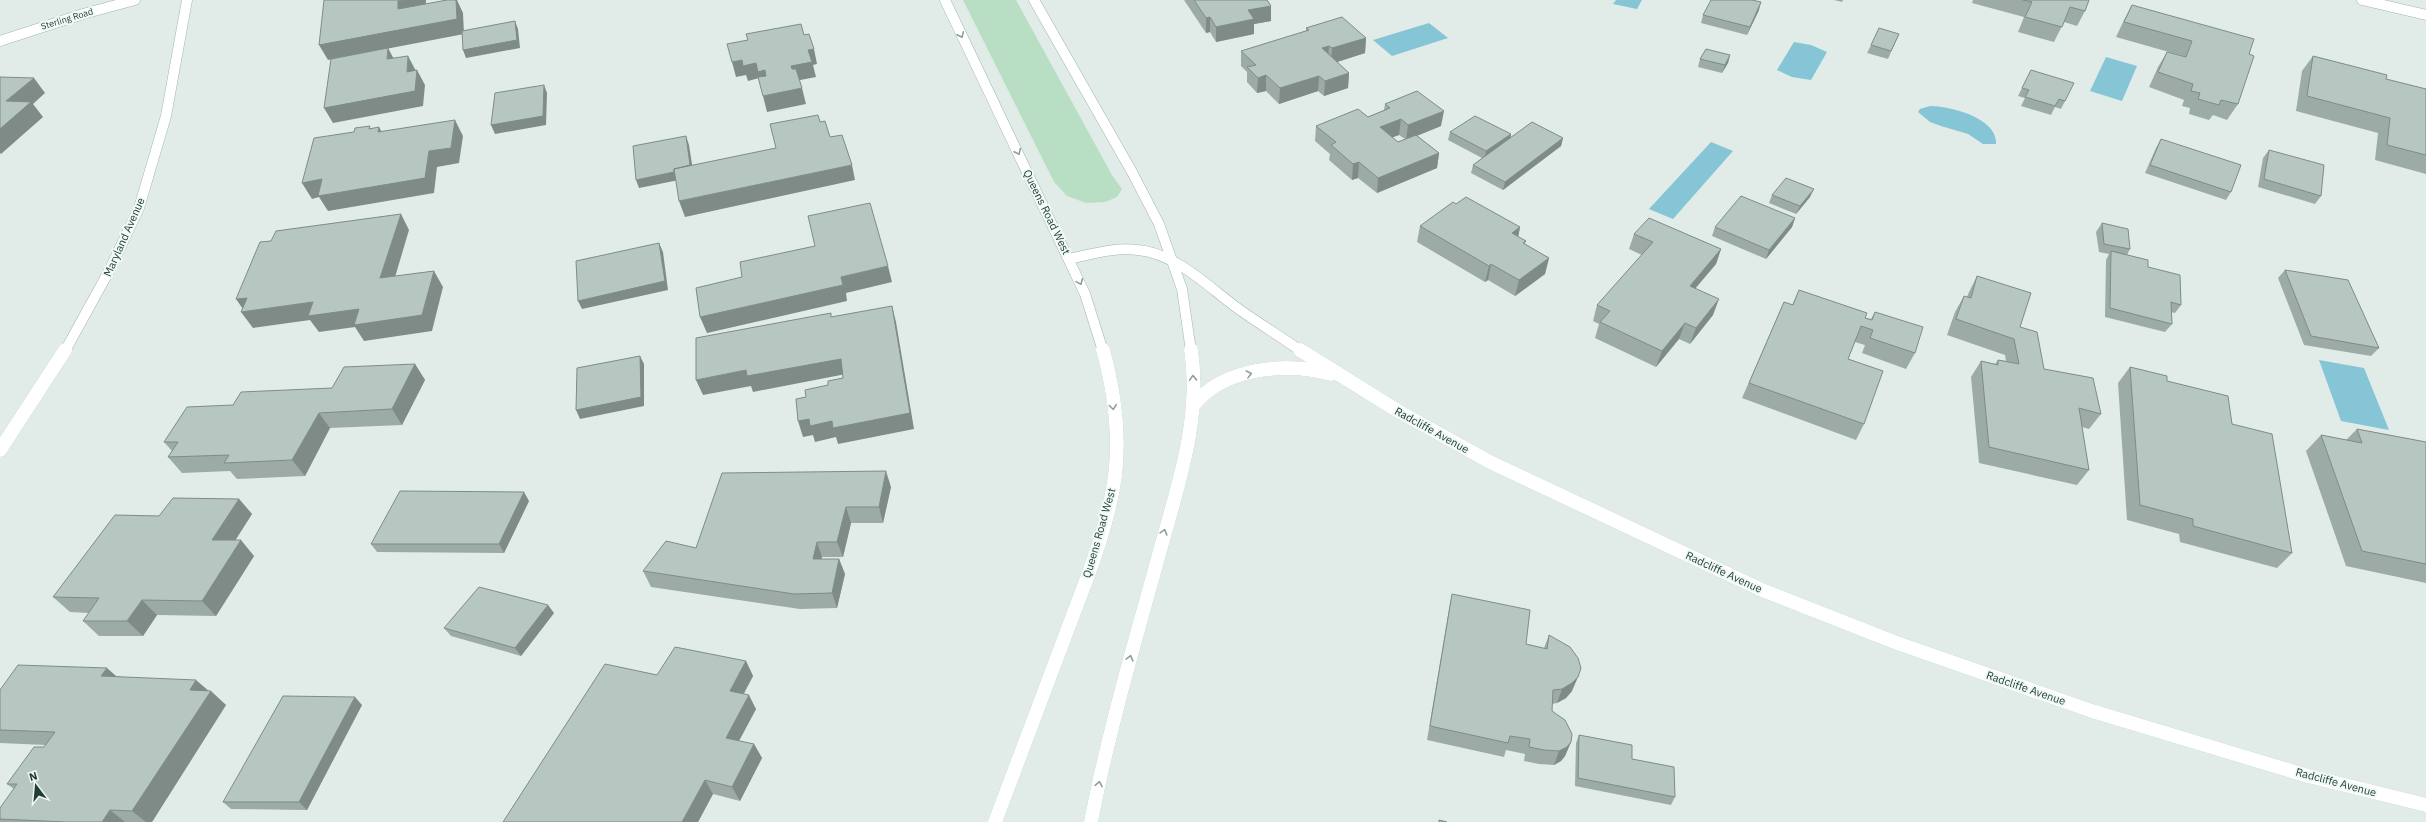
<svg xmlns="http://www.w3.org/2000/svg" width="2426" height="822" font-family="'IBM Plex Sans',sans-serif">
	<style>
		.green { fill: #b8dfc4 }
		.water { fill: #85c5d5 }
		.lines { fill: none; stroke-linecap: round; stroke-linejoin: round }
		.minor-far1-casing { stroke: #a3b4af; stroke-width: 11 }
		.minor-casing { stroke: #a3b4af; stroke-width: 14 }
		.minor-far1 { stroke: #fff; stroke-width: 10 }
		.minor { stroke: #fff; stroke-width: 14 }
		.wall { fill: #9daba6; fill-rule: evenodd }
		.shaded-wall { fill: #7f8b87 }
		.building { fill: #b6c7c1; stroke: #7f8b87 }
		.oneway { stroke: #909e9b }
		.labels { text-anchor: middle; stroke-width: 4; stroke-linejoin: round; paint-order: stroke }
		.far-street-label { font-size: 9px; fill: #203e37; stroke: #f1f9f5 }
		.street-label { font-size: 11px; fill: #203e37; stroke: #f1f9f5 }
	</style>
	<rect width="100%" height="100%" fill="#e1ece8"/>
	<path class="green" d="M963,0H1016L1112,175L1122,189L1117,197L1105,202L1086,203L1067,196L1054,182Z"/>
	<path class="water" d="M1616,0H1642L1637,9L1613,4Z
		M1429,23L1448,38L1392,56L1373,40Z
		M1794,42L1811,45L1827,52L1811,80L1792,77L1777,70Z
		M2106,57L2137,66L2122,101L2090,91Z
		M1930,106C1950,106 1998,118 1996,144H1983L1968,134L1941,126L1930,122L1918,112L1920,109Z
		M1711,142L1733,151L1673,219L1649,209Z
		M2319,360L2364,368L2389,430L2341,421Z"/>
	<g class="lines">
		<defs>
			<path id="minor-far1" d="M945,0L1085,294L1103,351
				M1034,0L1132,172L1159,224L1182,289L1191,351
				M2362,0L2426,15
				M0,41L83,14L135,0
				M1069,259C1092,254 1115,247 1138,250C1178,254 1209,288 1240,310C1260,324 1281,337 1301,351
				M65,351L109,271L139,208L166,116L187,0"/>
			<path id="minor" d="M1300,350L1398,411L1490,462L1762,590L1897,643L2092,711L2308,776L2426,805
				M1193,406C1223,367 1286,362 1331,374
				M0,450L65,350
				M995,822C1020,756 1045,690 1070,623C1088,575 1108,527 1115,476C1120,434 1114,390 1103,350
				M1091,822C1108,733 1134,645 1158,558C1176,491 1202,420 1191,350"/>
		</defs>
		<use href="#minor-far1" class="minor-far1-casing"/>
		<use href="#minor" class="minor-casing"/>
		<use href="#minor-far1" class="minor-far1"/>
		<use href="#minor" class="minor"/>
	</g>
	<path class="wall" d="M1184,0H1267L1271,6V21L1254,24V34L1216,42L1210,32L1206,33Z
		M1834,0H1843L1842,2Z
		M1973,0H2089L2085,11L2077,26L2064,22L2054,42L2018,32L2024,17L1972,3Z
		M2132,5L2249,54L2238,104L2227,120L2213,115L2209,120L2189,114L2190,108L2182,106L2184,100L2149,87L2158,67L2167,52L2183,57V56L2116,37L2124,20Z
		M1759,10L1747,35L1701,23L1703,15Z
		M1306,28L1366,38L1365,53L1337,62L1349,73L1348,88L1324,96L1318,91L1279,104L1266,91L1257,93L1247,82V72L1241,66V51L1306,31Z
		M1899,34L1888,59L1867,53L1871,45Z
		M1730,55L1728,63L1722,73L1698,67L1700,59Z
		M2313,56L2386,79L2426,89V174L2375,160L2378,133L2296,111L2302,71Z
		M2031,70L2065,101L2061,109L2055,107L2051,115L2021,106L2025,98L2018,96Z
		M1385,104L1441,126L1417,136L1439,153L1437,168L1377,193L1358,178L1352,180L1329,160L1330,154L1315,141L1316,126L1368,117L1384,110ZM1399,135L1405,139L1398,142L1392,137Z
		M1450,132L1511,134V137L1563,138L1561,146L1503,190L1471,173L1473,165L1482,158L1448,140Z
		M2161,139L2231,192L2226,200L2145,173L2156,148Z
		M2269,150L2321,196L2315,204L2258,187L2263,158Z
		M1772,195L1810,197L1796,214L1769,203Z
		M1456,204L1520,227L1518,237L1526,241L1525,244L1549,258L1545,274L1515,296L1488,280L1485,282L1417,242L1420,226Z
		M1795,218L1792,227L1766,259L1712,236L1715,227Z
		M2102,223L2130,249L2127,255L2148,267L2181,305L2175,313L2171,312L2172,324L2165,332L2105,317L2106,260L2109,254L2099,252L2096,232Z
		M1634,234L1721,249L1716,264L1695,288L1713,315L1690,344L1679,339L1656,367L1595,338L1599,324L1593,321L1597,305L1642,255L1629,249Z
		M2285,270L2379,348L2371,356L2304,345L2278,278Z
		M1977,276L2020,327L2044,369L2101,414L2089,429L2082,427L2089,470L2077,485L1979,463L1971,377L1981,361L1995,364L1998,360L2006,361L2005,355L1947,335L1955,312L1964,296L1967,297L1969,292Z
		M1799,290L1865,318L1871,319L1875,312L1915,353L1906,369L1862,353L1865,345L1855,342L1848,359L1864,424L1856,440L1742,398L1784,302L1792,305Z
		M415,364L425,380L402,425L330,428L305,476L237,479L230,471L182,473L168,457L172,451L164,442L233,405L332,388Z
		M2130,367L2167,381L2232,424L2292,553L2277,568L2180,542L2179,534L2127,520L2118,383Z
		M2357,429L2426,442V583L2346,566L2306,451L2321,435L2346,440Z
		M891,487L883,523H851L843,557H822V559H839L845,574L837,608L800,609L651,587L643,571L696,548Z
		M239,499L252,514L235,540L254,556L216,616L157,615L143,636H99L83,621L89,613L70,612L53,597L159,516Z
		M529,501L504,553L377,552L371,544Z
		M1452,594L1526,644L1544,648L1549,635L1572,691L1566,698L1557,703L1552,704V711L1571,742L1565,756L1561,761L1554,765L1539,764L1524,761L1525,754L1506,750L1504,757L1427,740L1449,609Z
		M554,613L521,656L451,636L444,628Z
		M746,661L753,676L744,694L756,709L739,741L754,744L762,758L740,801L713,794L698,822H503L657,675Z
		M116,676L208,691L226,705L152,822H0V819L14,789L7,784L46,745L0,743V690Z
		M362,705L307,810L231,809L223,802Z
		M1579,735L1632,759L1675,797L1671,805L1575,786L1576,743Z"/>
	<path class="shaded-wall" d="M404,0H426L425,12L398,9V1Z
		M456,0H457L463,13L464,34L328,60L319,45Z
		M1761,2L1759,10L1747,35L1750,27Z
		M1271,6V21L1254,24V34L1216,42V27L1248,10Z
		M1210,17V32L1206,33V18Z
		M515,21L518,29L520,48L466,58L463,50Z
		M1366,38L1365,53L1331,64L1332,48Z
		M1329,46L1328,61L1322,48Z
		M388,48L396,63L387,59Z
		M814,49L817,64L813,65L816,77L795,81L791,66L808,50Z
		M1730,55L1728,63L1722,73L1725,65Z
		M408,56L416,71L407,72Z
		M742,60L756,63L765,70L769,86L759,78L748,81L746,75L736,77L732,62Z
		M417,70L425,85L423,106L333,123L324,108Z
		M1349,73L1348,88L1324,96L1325,81Z
		M1266,75V91L1257,93L1258,78Z
		M1319,76L1318,91L1279,104L1280,88Z
		M34,78L45,93L33,104L43,117L1,154L0,153V129L6,101Z
		M544,85L547,93L546,125L495,134L491,125Z
		M802,88L806,104L767,112L763,96Z
		M1444,111L1441,126L1406,140L1408,125Z
		M1401,119L1399,135L1378,143L1380,127Z
		M455,120L463,136L459,163L437,167L434,193L328,211L319,197L312,199L302,183L429,151Z
		M379,127L388,143L378,132Z
		M1511,134L1510,142L1484,160L1486,151Z
		M686,136L689,145L694,177L639,188L636,180Z
		M1563,138L1561,146L1503,190L1505,182Z
		M1439,153L1437,168L1377,193L1378,178Z
		M1359,162L1358,178L1352,180L1353,164Z
		M852,165L855,180L685,217L679,201Z
		M1814,189L1810,197L1796,214L1800,206Z
		M401,214L409,230L390,294L380,278Z
		M1795,218L1792,227L1766,259L1769,250Z
		M1520,227L1517,243L1512,233Z
		M659,243L663,252L668,290L582,309L578,301Z
		M1721,249L1716,264L1684,302L1690,286Z
		M1549,258L1545,274L1515,296L1519,280Z
		M1491,264L1488,280L1485,282L1489,266Z
		M888,266L892,282L846,293L847,301L707,333L700,317L841,277Z
		M434,271L443,287L432,331L364,341L355,327L319,332L310,320L253,328L241,312H245L236,299Z
		M1719,299L1713,315L1690,344L1696,328Z
		M892,306L896,322L914,429L838,444L836,437L815,442L813,435L803,437L798,421L809,419L832,421Z
		M1685,323L1679,339L1656,367L1662,351Z
		M640,356L644,364V406L580,419L576,410Z
		M841,359L846,374L753,392L751,386L703,395L696,380L746,370Z
		M415,364L425,380L402,425L392,409Z
		M319,413L330,428L305,476L292,460Z
		M886,471L891,487L883,523L879,507Z
		M524,492L529,501L504,553L499,544Z
		M239,499L252,514L226,555L212,540Z
		M846,507L851,523L843,557L837,542Z
		M241,540L254,556L216,616L202,601Z
		M817,542L822,557L819,574L813,559Z
		M839,559L845,574L837,608L832,593Z
		M142,600L157,615L143,636L127,621Z
		M548,605L554,613L521,656L515,648Z
		M746,661L753,676L737,705L730,691Z
		M107,668L124,683L101,676Z
		M1578,677L1572,691L1566,698L1557,703L1562,689Z
		M196,680L210,692L211,691L226,705L152,822H146L132,811L190,690Z
		M749,695L756,709L733,752L726,738Z
		M355,697L362,705L307,810L299,802Z
		M1571,742L1565,756L1561,761L1554,765L1559,751Z
		M754,744L762,758L740,801L732,787Z
		M705,780L713,794L698,822H682Z
		M110,810L125,822H102Z"/>
	<path class="building" d="M324,0H404L398,1V9L447,0H456L457,19L319,45Z
		M1194,0H1267L1271,6L1248,10L1254,19L1216,27L1210,17L1206,18Z
		M1711,0H1752L1761,2L1750,27L1703,15Z
		M2023,0H2089L2085,11L2070,7L2062,27L2025,17L2032,2Z
		M2132,5L2254,39L2249,54L2254,56L2238,104L2221,100L2219,105L2198,99L2200,93L2191,91L2193,84L2158,72L2167,52L2186,57L2192,41L2124,22Z
		M1342,17L1366,38L1332,48L1329,46L1322,48L1349,73L1325,81L1319,76L1280,88L1266,75L1258,78L1247,67L1256,65L1241,51L1309,30L1306,28Z
		M515,21L517,40L463,50L462,31Z
		M801,24L804,35L809,34L814,49L808,50L812,62L791,66L792,69H796L802,88L763,96L758,77L766,76L765,70L758,72L756,63L743,66L742,60L732,62L727,44L748,40L746,34Z
		M1879,28L1899,34L1891,51L1871,45Z
		M388,48L387,59L408,56L407,72L417,70L415,91L324,108L331,59Z
		M1706,49L1730,55L1725,65L1700,59Z
		M2313,56L2387,75L2386,79L2426,89V155L2387,145L2390,118L2307,96Z
		M2031,70L2074,83L2065,101L2059,99L2055,106L2025,97L2029,90L2022,88Z
		M0,77L34,78L6,101L31,102L0,129Z
		M544,85L543,116L491,125L495,93Z
		M1417,91L1444,111L1408,125L1401,119L1380,127L1398,142L1416,135L1439,153L1378,178L1359,162L1353,164L1331,145L1336,142L1316,126L1358,109L1368,117L1390,108L1385,104Z
		M818,115L820,122L825,121L830,137L842,135L852,165L679,201L674,169L776,148L770,124Z
		M1475,116L1511,134L1486,151L1450,132Z
		M455,120L451,148L429,151L425,178L318,196L322,179L302,183L314,138L354,132L355,128L370,126L369,129L379,127L378,132Z
		M1532,122L1563,138L1505,182L1473,165Z
		M686,136L690,165L674,169V172L636,180L633,146Z
		M2161,139L2241,165L2231,192L2150,165Z
		M2269,150L2324,165L2321,196L2264,179Z
		M1786,178L1814,189L1800,206L1772,195Z
		M1741,196L1795,218L1769,250L1715,227Z
		M1466,197L1520,227L1512,233L1526,241L1523,243L1549,258L1519,280L1491,264L1489,266L1420,226L1453,202L1456,204Z
		M870,203L888,266L841,277L843,285L700,317L696,288L742,277L740,262L815,246L808,216Z
		M401,214L380,278L434,271L422,315L354,325L359,309L308,316L313,302L241,312L247,298L236,299L260,242L271,241L276,231Z
		M1649,218L1721,249L1690,286L1719,299L1696,328L1685,323L1662,351L1600,322L1610,311L1597,305L1653,242L1634,234Z
		M2102,223L2128,229L2130,249L2104,244Z
		M659,243L665,281L578,301L576,261Z
		M2111,251L2148,260V267L2180,275L2181,305L2171,302L2172,324L2110,308Z
		M2285,270L2348,280L2379,348L2311,336Z
		M1977,276L2031,293L2020,327L2037,332L2044,369L2093,378L2101,414L2079,408L2089,470L1989,447L1981,361L1998,365V360L2019,364L2014,339L1956,319L1964,296L1971,298Z
		M1799,290L1867,313L1865,318L1872,320L1875,312L1923,327L1915,353L1870,338L1873,330L1861,326L1848,359L1883,371L1864,424L1749,383L1784,302L1793,305Z
		M892,306L910,413L833,428L832,421L810,426L809,419L798,421L796,399L806,397L805,390L828,385V381L843,378L841,359L747,376L746,370L696,380V338L831,313V317Z
		M640,356L641,397L576,410L577,368Z
		M415,364L392,409L319,413L292,460L224,463L229,455L168,457L178,442H164L187,407L233,405L241,392L332,388L344,367Z
		M2130,367L2167,376V381L2228,396L2232,424L2272,434L2292,553L2193,526V519L2140,505Z
		M2357,429L2426,442V564L2362,551L2321,435L2362,443Z
		M886,471L879,507H846L837,542H817L813,559H839L832,593L794,594L643,571L666,541L696,548L722,473Z
		M400,491L524,492L499,544H371Z
		M173,498L239,499L212,540H241L202,601L142,600L127,621H83L99,598L53,597L115,515L159,516Z
		M479,587L548,605L515,648L444,628Z
		M1452,594L1530,610L1526,644L1547,649L1549,635L1570,647L1578,658L1581,668L1578,677L1572,683L1562,689L1553,690L1552,711L1565,720L1572,734L1571,742L1567,747L1559,751L1544,750L1529,747L1530,739L1510,736L1508,743L1430,726Z
		M675,647L746,661L730,691L749,695L726,738L754,744L732,787L705,780L682,822H503L605,664L657,675Z
		M18,665L107,668L101,676L196,680L190,690L211,691L132,811L110,810L102,822H67L0,819V808L17,784H7L34,747H44L55,732L0,730V690Z
		M283,696L355,697L299,802H223Z
		M1579,735L1632,745V759L1674,767L1675,797L1578,778Z
		M1439,820L1447,822H1439Z"/>
	<defs><path id="oneway-chevron" d="M-2-3.5L2.5 0L-2 3.5" fill="none" stroke-width="1.6" stroke-linecap="round" stroke-linejoin="round"/></defs>
	<g class="oneway">
		<use href="#oneway-chevron" transform="translate(961 35) rotate(65)"/>
		<use href="#oneway-chevron" transform="translate(1018 152) rotate(64)"/>
		<use href="#oneway-chevron" transform="translate(1080 282) rotate(66)"/>
		<use href="#oneway-chevron" transform="translate(1249 374) rotate(-14)"/>
		<use href="#oneway-chevron" transform="translate(1193 378) rotate(-92)"/>
		<use href="#oneway-chevron" transform="translate(1113 407) rotate(82)"/>
		<use href="#oneway-chevron" transform="translate(1164 532) rotate(-74)"/>
		<use href="#oneway-chevron" transform="translate(1130 658) rotate(-75)"/>
		<use href="#oneway-chevron" transform="translate(1099 784) rotate(-79)"/>
	</g>
	<g class="labels">
		<g class="far-street-label">
			<text transform="translate(67 19) rotate(-17)" y="3">Sterling Road</text>
		</g>
		<g class="street-label">
			<text transform="translate(1047 212) rotate(64)" y="4">Queens Road West</text>
			<text transform="translate(124 237) rotate(-66)" y="4">Maryland Avenue</text>
			<text transform="translate(1432 430) rotate(29)" y="4">Radcliffe Avenue</text>
			<text transform="translate(1099 533) rotate(-74)" y="4">Queens Road West</text>
			<text transform="translate(1724 572) rotate(25)" y="4">Radcliffe Avenue</text>
			<text transform="translate(2026 688) rotate(19)" y="4">Radcliffe Avenue</text>
			<text transform="translate(2336 782) rotate(15)" y="4">Radcliffe Avenue</text>
		</g>
	</g>
	<g transform="translate(36 786) rotate(344)" stroke="#f1f9f5" stroke-width="3" paint-order="stroke">
	<path d="M0-3L7 15L0 10L-7 15Z" fill="#203e37"/>
	<text y="-6" font-size="11" font-weight="bold" text-anchor="middle" fill="#203e37">N</text>
	</g>
</svg>
